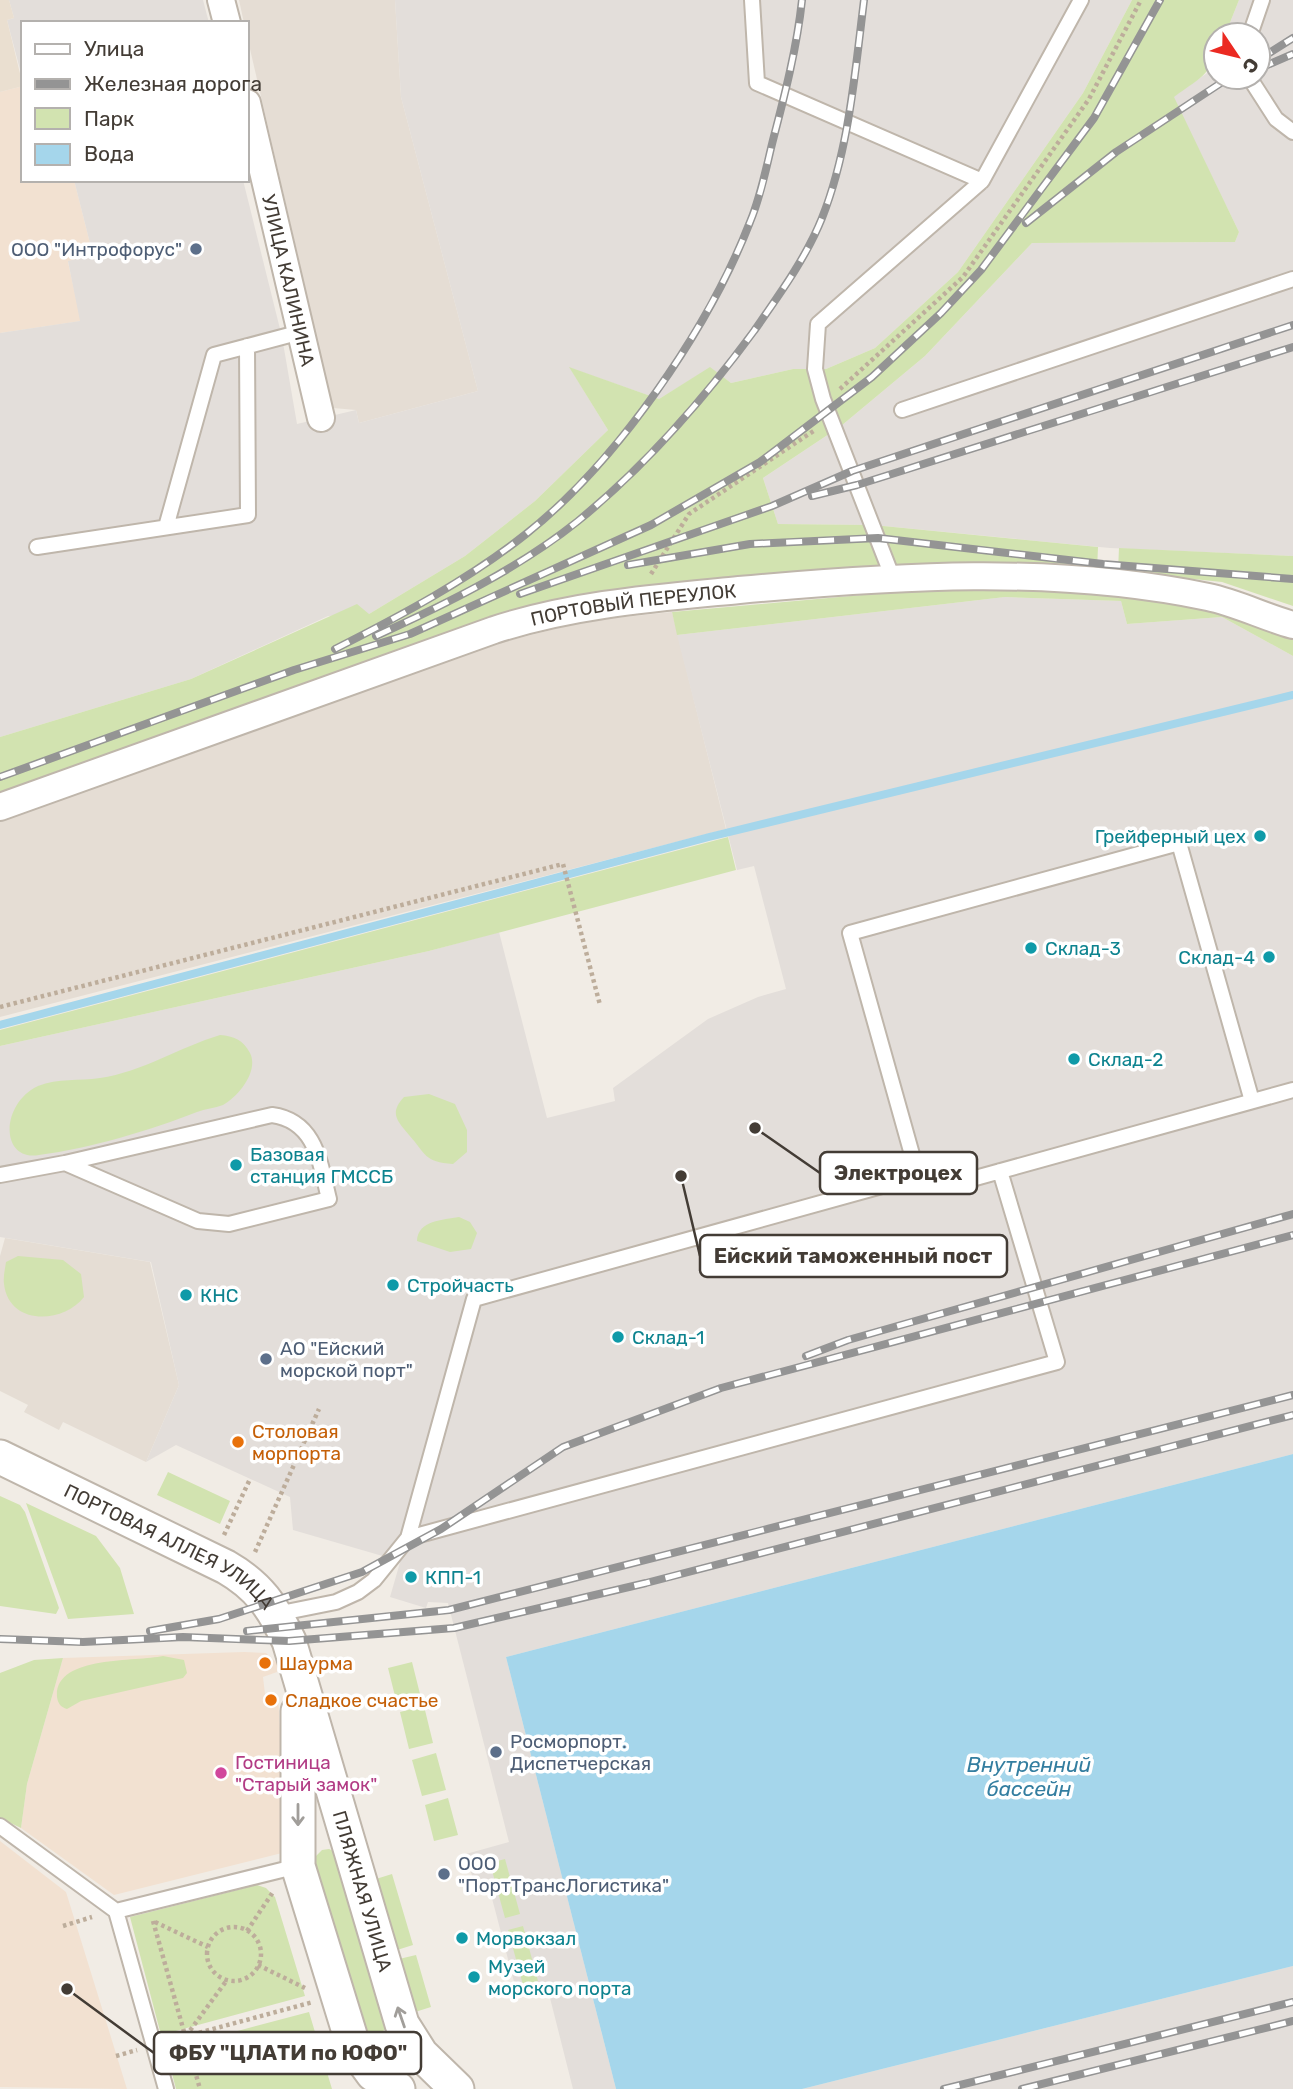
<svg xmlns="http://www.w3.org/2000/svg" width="1293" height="2089" font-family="Rubik,sans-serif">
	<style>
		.residential { fill: #e5ddd4 }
		.commercial { fill: #f2e1d1 }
		.industrial { fill: #e3deda }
		.education { fill: #eadfd0 }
		.green { fill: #d2e3b0 }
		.water { fill: #a5d6eb }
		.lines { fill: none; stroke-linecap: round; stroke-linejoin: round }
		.stream { stroke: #a5d6eb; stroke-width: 8 }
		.service-casing { stroke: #bfb6ab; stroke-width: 18 }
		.minor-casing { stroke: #bfb6ab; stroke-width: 30 }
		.tertiary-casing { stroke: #bfb6ab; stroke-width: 37 }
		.path { stroke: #bdad9b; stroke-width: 4.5; stroke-dasharray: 3.5 3.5; stroke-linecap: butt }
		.service { stroke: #fff; stroke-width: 14 }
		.minor { stroke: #fff; stroke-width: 26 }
		.tertiary { stroke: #fff; stroke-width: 33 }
		.rail-casing { stroke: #949494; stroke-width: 8 }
		.rail { stroke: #fff; stroke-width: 5; stroke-dasharray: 16; stroke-linecap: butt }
		.oneway { stroke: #a19e9a }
		.service-dot { fill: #5c6f8a; stroke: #fff; stroke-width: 2.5 }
		.culture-dot { fill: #0f9aa8; stroke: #fff; stroke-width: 2.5 }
		.food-dot { fill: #e8710a; stroke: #fff; stroke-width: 2.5 }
		.hotel-dot { fill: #d1479c; stroke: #fff; stroke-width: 2.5 }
		.labels { text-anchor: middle; stroke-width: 7; stroke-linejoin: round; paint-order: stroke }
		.service-label { font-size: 19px; fill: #4e5e75; stroke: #fff; text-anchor: start }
		.street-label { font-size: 19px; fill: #433c35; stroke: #fff }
		.culture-label { font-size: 19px; fill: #0d838f; stroke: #fff; text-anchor: start }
		.food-label { font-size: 19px; fill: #c56008; stroke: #fff; text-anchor: start }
		.hotel-label { font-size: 19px; fill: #b23c85; stroke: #fff; text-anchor: start }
		.water-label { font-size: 21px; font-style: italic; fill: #347ea0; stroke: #fff }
		.leader { fill: none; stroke: #433c35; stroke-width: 2.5 }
		.callout-dot { fill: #433c35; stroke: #fff; stroke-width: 2.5 }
		.callout { fill: #fff; stroke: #433c35; stroke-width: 2.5 }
		.callout-label { font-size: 21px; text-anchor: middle; font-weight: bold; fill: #433c35 }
	</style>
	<rect width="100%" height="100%" fill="#f1ece5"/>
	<path class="residential" d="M239,0H395L401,97L478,391L359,423L356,410L333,408L247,36V23H244Z
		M672,612L726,829L0,1017V820L475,649L587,621Z
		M5,1238L150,1262L179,1385L146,1462L63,1422L59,1430L24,1412L28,1405L0,1391V1256Z"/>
	<path class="commercial" d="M23,86V180H74L93,255L68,262L81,321L0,333V92Z
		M244,1652L266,1653L277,1663V1672L263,1677L265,1694L274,1693L278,1697L287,1844L282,1853L114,1895L21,1828L27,1784L63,1658Z
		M0,1841L66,1892L127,2089L0,2087Z"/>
	<path class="industrial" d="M9,0H203L209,23H23V81L7,20L14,18Z
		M395,0H1132L1083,93L958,272L875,348L826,369H793L731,383L710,368L659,399L570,368L608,430L535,501L465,556L369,614L328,616L191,679L0,737V333L80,321L68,261L93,255L74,180H243L282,337L297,424L356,410L359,423L478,391L401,97Z
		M1239,0H1293V556L1110,548L873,525L778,524L763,478L841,426L925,356L1032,243L1235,242L1239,232L1173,97L1210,71L1216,57V77H1258V35H1225Z
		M1005,597L1121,601L1127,624L1222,617L1293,656V1454L506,1657L616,2089H573L548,1990L518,1997L489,1887L476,1890L466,1854L509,1842L448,1603L428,1602L426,1608L390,1597L401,1559L389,1552L386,1557L293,1530L290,1497L176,1445L146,1462L179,1385L151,1262L0,1237V1046L429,951L499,932L547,1118L615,1101L613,1088L708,1019L758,997L786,989L754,866L737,870L677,635Z
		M1293,1966V2089H802Z"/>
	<path class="education" d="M0,0H9L14,18L7,20L23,86L0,92Z"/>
	<path class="green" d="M1132,0H1239L1225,35H1216C1216,74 1202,76 1174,97L1239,232L1235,242L1032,243L925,356L841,426L763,478L778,524L873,525L1098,547L1097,570L545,604L0,796V737L191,679L357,604L369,614L465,556L535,501L608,430L569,367L659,399L710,367L731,383L793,369H826L875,348L958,272L1083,93Z
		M1119,548L1293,556V606L1222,582L1118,571Z
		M906,591H1092L1227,613L1293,639V656L1222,617L1127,624L1121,601L1005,597L677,635L672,612Z
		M728,837L736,870L429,951L0,1046V1030Z
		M220,1035C234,1036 243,1040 250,1053C259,1071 239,1096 223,1105C215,1108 205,1109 197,1112C148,1131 92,1148 39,1155C0,1162 0,1104 38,1086C58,1078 79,1081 100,1078C142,1072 180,1047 220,1035Z
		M429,1094L455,1104L467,1130V1152L453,1164C424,1162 426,1154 409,1135C397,1121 389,1113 404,1097Z
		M459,1217L470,1222L477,1233L471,1249L450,1252L417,1241C418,1220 443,1220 459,1217Z
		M18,1256L63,1260L81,1274L84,1297C63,1324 9,1326 4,1284C3,1277 5,1269 6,1262Z
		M168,1472L230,1501L220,1524L157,1495Z
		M0,1496L20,1505L25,1512L59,1608L56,1614L0,1606Z
		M26,1503L96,1536L120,1568L134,1614L68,1619Z
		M163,1656L184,1660L187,1673L183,1678L81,1701L67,1709C61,1707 58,1704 57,1697C54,1655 136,1662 163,1656Z
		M63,1658L27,1784L21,1828L0,1818V1673L34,1660Z
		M412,1662L421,1698L397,1704L388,1668Z
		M424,1706L433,1743L409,1749L400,1712Z
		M436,1753L446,1790L422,1796L412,1760Z
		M448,1798L458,1835L434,1841L425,1805Z
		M329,1849L336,1852L388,2027L378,2035L364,2034L313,1859L322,1850Z
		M505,1859L520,1914L505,1918L490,1863Z
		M392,1874L413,1945L397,1950L376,1879Z
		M257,1885L266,1888L275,1897L305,1996L161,2035L130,1917Z
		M523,1926L538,1981L523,1985L508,1930Z
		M416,1955L431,2007L415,2012L399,1959Z
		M309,2012L332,2089H176L166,2050Z"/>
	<path class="water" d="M1293,1454V1966L802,2089H616L506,1657Z"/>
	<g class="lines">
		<path class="stream" d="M0,1025L709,837L1293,695"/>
		<defs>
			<path id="service" d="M752,0L757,83L982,181L1081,0
				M1250,35L1262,0
				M1249,77L1276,119L1293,132
				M902,410L1293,279
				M166,527L214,355L301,332
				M37,547L248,515L247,346
				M892,576L823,399L815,369L818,324L982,181
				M0,1175L65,1163L272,1115C316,1121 320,1163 329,1199L229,1224L198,1221L65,1163
				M918,1176L850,933L1179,843L1252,1101
				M408,1538L1057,1362L1000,1171
				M276,1614L336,1602L358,1592L374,1580L408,1538L474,1299L918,1176L961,1182L1293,1090
				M0,1826L116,1911L166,2089
				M116,1911L298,1866"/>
			<g id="minor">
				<path d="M221,0L227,23"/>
				<path id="s1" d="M247,103L321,418"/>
				<path id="s2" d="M0,807L494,630C573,604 656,598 739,590C894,576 1054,565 1208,597C1237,603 1264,617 1293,625"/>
			</g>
			<g id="tertiary">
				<path id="s3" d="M0,1457L226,1567C259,1586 273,1607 289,1641L402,2024L421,2054L457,2089"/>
				<path d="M298,1711V1866L354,2048L373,2074L398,2089"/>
			</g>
		</defs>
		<use href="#service" class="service-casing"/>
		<use href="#minor" class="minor-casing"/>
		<use href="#tertiary" class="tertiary-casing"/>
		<path class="path" d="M840,389L963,277L1089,99L1141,0
			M651,574L689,514L815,430
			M0,1007L563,864L600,1005
			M224,1535L250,1479
			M255,1552L319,1409
			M153,1921L200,2089
			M155,1922L208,1947
			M63,1926L92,1917
			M207 1954a27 27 0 1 1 54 0a27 27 0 1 1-54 0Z
			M247,1931L273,1892
			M258,1965L305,1988
			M186,2036L227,1980
			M172,2040L313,2002
			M116,2056L137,2050"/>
		<use href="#service" class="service"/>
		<use href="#minor" class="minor"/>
		<use href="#tertiary" class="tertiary"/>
		<defs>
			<path id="rail" d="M1258,60L1293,38
				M1258,69L1293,54
				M1026,223L1116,152L1230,77
				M812,496L857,485L1293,347
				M628,565L750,544L878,538L1103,564L1293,579
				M520,594L772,506L852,471L1293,325
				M376,636C446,604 518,569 578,521C644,467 704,399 754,331C779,295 806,258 822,218C849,150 855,72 864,0
				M335,649C400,616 468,580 526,534C617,462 708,330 750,222C761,196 766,168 773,140C785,94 797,47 802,0
				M0,777L294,670L410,634L651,525L760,462L872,377L941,313L981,270L1094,118L1160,0
				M806,1356L848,1340L1293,1214
				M150,1631L219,1619L362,1572L441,1529L563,1447L721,1388L1293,1235
				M247,1631L449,1610L1293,1395
				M0,1639L83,1642L183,1637L289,1641L454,1628L646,1583L1293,1415
				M944,2089L1293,2002
				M1022,2089L1293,2021"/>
		</defs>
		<use href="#rail" class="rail-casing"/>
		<use href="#rail" class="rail"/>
	</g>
	<defs><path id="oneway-shaft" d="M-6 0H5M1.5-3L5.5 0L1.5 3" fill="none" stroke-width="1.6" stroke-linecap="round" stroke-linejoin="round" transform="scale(1.75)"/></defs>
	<g class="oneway">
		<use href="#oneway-shaft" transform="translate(298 1815) rotate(90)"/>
		<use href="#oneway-shaft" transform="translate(401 2017) rotate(-109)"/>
	</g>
	<g class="service-dot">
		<circle cx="196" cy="249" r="7"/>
		<circle cx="266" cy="1359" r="7"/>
		<circle cx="496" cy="1752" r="7"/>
		<circle cx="444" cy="1874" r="7"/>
	</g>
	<g class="culture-dot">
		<circle cx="1260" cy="836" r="7"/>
		<circle cx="1031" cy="948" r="7"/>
		<circle cx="1269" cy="957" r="7"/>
		<circle cx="1074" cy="1059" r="7"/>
		<circle cx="236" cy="1165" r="7"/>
		<circle cx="393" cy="1285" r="7"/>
		<circle cx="186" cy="1295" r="7"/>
		<circle cx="618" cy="1337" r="7"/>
		<circle cx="411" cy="1577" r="7"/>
		<circle cx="462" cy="1938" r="7"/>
		<circle cx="474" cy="1977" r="7"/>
	</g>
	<g class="food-dot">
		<circle cx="238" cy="1442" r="7"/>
		<circle cx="265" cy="1663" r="7"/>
		<circle cx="271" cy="1700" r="7"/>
	</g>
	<circle class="hotel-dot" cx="221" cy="1773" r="7"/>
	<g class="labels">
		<g class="service-label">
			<text x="182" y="256" text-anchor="end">ООО "Интрофорус"</text>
			<text x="280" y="1355">АО "Ейский<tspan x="280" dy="22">морской порт"</tspan></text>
			<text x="510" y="1748">Росморпорт.<tspan x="510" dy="22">Диспетчерская</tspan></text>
			<text x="458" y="1870">ООО<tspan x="458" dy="22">"ПортТрансЛогистика"</tspan></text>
		</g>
		<g class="street-label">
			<text dy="7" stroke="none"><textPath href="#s1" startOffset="182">УЛИЦА КАЛИНИНА</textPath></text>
			<text dy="7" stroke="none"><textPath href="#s2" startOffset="667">ПОРТОВЫЙ ПЕРЕУЛОК</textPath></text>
			<text dy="7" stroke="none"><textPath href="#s3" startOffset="192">ПОРТОВАЯ АЛЛЕЯ УЛИЦА</textPath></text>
			<text dy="7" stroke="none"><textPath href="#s3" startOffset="611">ПЛЯЖНАЯ УЛИЦА</textPath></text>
		</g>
		<g class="culture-label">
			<text x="1246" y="843" text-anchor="end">Грейферный цех</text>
			<text x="1045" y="955">Склад-3</text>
			<text x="1255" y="964" text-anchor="end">Склад-4</text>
			<text x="1088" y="1066">Склад-2</text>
			<text x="250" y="1161">Базовая<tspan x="250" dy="22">станция ГМССБ</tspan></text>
			<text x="407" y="1292">Стройчасть</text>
			<text x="200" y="1302">КНС</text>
			<text x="632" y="1344">Склад-1</text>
			<text x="425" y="1584">КПП-1</text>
			<text x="476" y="1945">Морвокзал</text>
			<text x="488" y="1973">Музей<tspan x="488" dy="22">морского порта</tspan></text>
		</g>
		<g class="food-label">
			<text x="252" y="1438">Столовая<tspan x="252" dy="22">морпорта</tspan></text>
			<text x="279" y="1670">Шаурма</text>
			<text x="285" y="1707">Сладкое счастье</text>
		</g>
		<g class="hotel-label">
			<text x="235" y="1769">Гостиница<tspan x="235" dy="22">"Старый замок"</tspan></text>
		</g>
		<g class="water-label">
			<text x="1029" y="1772">Внутренний<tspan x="1029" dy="24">бассейн</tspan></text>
		</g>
	</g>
	<path class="leader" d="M755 1128L820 1173M681 1176L700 1256M67 1989L154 2053"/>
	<g class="callout-dot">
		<circle cx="755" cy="1128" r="7"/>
		<circle cx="681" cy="1176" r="7"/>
		<circle cx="67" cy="1989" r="7"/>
	</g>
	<g class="callout">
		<rect x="820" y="1152" width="157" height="42" rx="7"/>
		<rect x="700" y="1235" width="307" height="42" rx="7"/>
		<rect x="154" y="2032" width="267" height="42" rx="7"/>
	</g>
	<g class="callout-label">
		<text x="898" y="1180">Электроцех</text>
		<text x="853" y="1263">Ейский таможенный пост</text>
		<text x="288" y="2060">ФБУ "ЦЛАТИ по ЮФО"</text>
	</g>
	<rect x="21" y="21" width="228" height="161" fill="#ffffff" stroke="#b4b1ae" stroke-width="2"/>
	<rect x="35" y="44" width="35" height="10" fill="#ffffff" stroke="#b4b1ae" stroke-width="2"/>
	<text x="84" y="56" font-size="21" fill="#433c35">Улица</text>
	<rect x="35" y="79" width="35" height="10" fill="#949494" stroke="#b4b1ae" stroke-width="2"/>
	<text x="84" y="91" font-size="21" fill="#433c35">Железная дорога</text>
	<rect x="35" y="108" width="35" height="21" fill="#d2e3b0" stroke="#b4b1ae" stroke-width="2"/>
	<text x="84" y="126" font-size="21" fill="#433c35">Парк</text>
	<rect x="35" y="144" width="35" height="21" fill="#a5d6eb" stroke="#b4b1ae" stroke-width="2"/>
	<text x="84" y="161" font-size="21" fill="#433c35">Вода</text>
	<g transform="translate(1237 56) rotate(125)"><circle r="33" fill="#ffffff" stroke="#b4b1ae" stroke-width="2"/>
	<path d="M0-5L12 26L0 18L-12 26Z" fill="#eb2a22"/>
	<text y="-10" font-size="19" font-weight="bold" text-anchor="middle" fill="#433c35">С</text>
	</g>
</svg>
